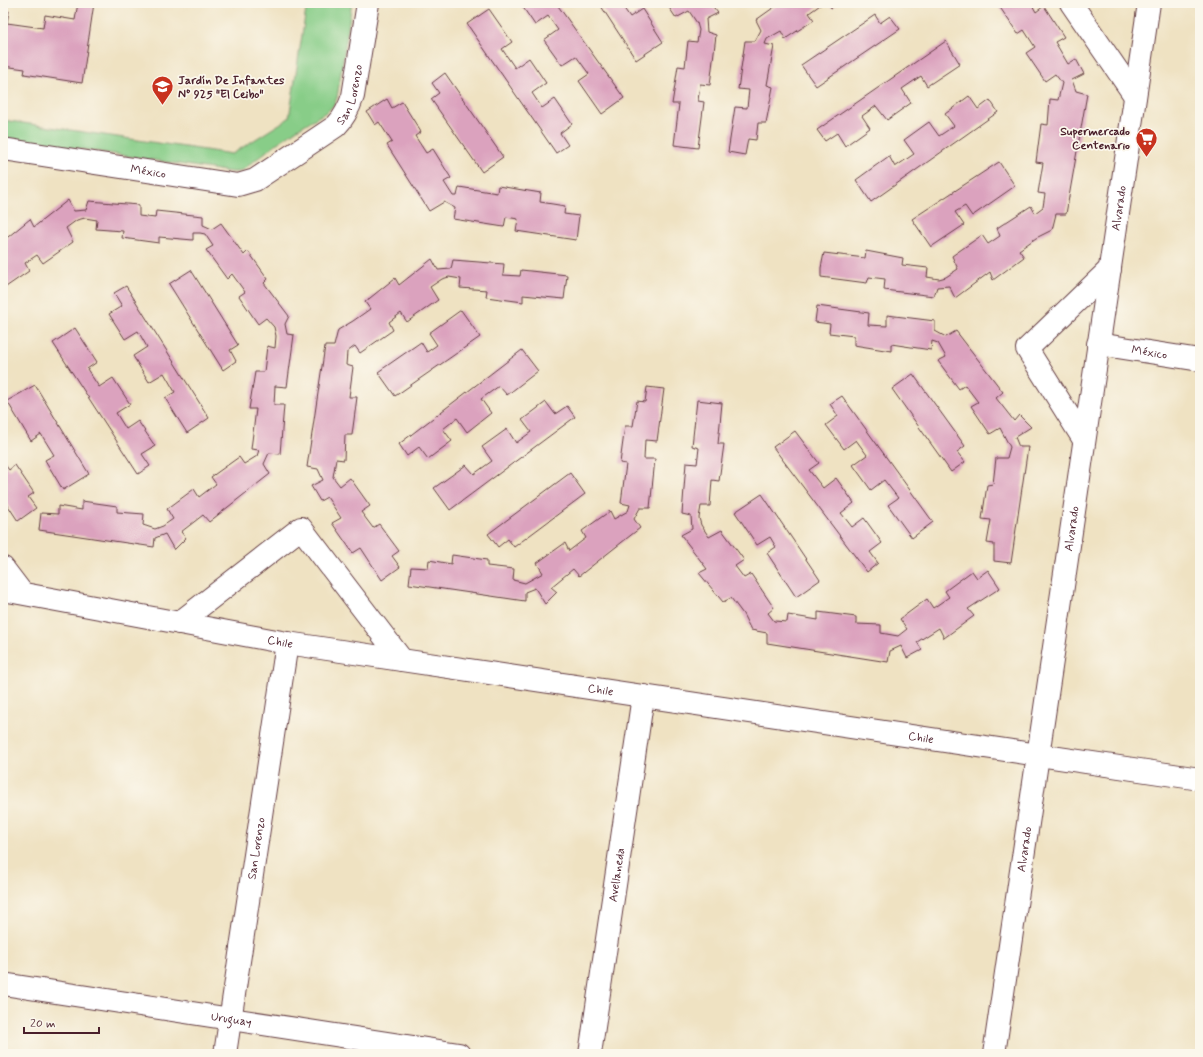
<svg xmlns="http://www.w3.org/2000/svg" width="1203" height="1057" font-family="Mynerve,sans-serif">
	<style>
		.green { fill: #88cd88; stroke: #69765a }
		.building { fill: #dba2be }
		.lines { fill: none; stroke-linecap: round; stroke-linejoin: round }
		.street-casing { stroke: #633c42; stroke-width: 24 }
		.street { stroke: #fff; stroke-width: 22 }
		.labels { text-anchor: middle; stroke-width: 3.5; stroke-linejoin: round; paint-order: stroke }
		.poi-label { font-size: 12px; font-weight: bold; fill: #4a1f2b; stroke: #fbf7ec; text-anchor: start }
		.street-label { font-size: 12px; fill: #4a1f2b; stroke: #fbf7ec }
	</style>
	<rect width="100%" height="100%" fill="#fbf7ec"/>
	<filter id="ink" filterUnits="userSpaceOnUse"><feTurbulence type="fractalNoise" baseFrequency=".025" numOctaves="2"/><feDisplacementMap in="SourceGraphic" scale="8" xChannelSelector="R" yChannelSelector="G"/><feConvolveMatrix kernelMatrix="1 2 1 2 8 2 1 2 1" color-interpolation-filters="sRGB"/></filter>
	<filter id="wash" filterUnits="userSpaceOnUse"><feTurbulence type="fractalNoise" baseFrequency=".012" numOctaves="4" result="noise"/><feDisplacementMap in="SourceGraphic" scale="16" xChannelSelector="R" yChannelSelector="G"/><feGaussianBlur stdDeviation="0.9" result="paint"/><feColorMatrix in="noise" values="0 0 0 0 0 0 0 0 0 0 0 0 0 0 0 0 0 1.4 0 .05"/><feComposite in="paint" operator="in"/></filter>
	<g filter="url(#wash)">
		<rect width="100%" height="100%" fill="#efe2c2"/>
		<path class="green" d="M307,3H352L337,98L334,105L328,111L299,128L276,144L244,169L238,172H231L3,137V120L232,154L289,118Z"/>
		<g id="blocks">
			<path class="building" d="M78,3H94L82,83L24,74L25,69L3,66V10L9,11L7,23L43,28L45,15L75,20Z
				M520,3H556L624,98L602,114L579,81L589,74L576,56L562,65L544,40L558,30L548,16L535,25Z
				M599,3H629L623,7L630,17L642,9L663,42L636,60Z
				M666,3H710L718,13L706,19L707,32L716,35L710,85L700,84L698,101L704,102L698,148L674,145L679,104H672L678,66L685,67L688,41L697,42L699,30L697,23L689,11L676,18Z
				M780,3H823L809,13L814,20L785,39L781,31L767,39L765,44L774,46L767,85L773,87L766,123H758L756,140L748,139L745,155L728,152L735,107L747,108L749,90L738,89L745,41H755L761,30L756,20Z
				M829,3H839L831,8Z
				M1004,3H1031L1036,12L1044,6L1064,37L1055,42L1068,64L1076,59L1084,74L1072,80L1076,91L1087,94L1066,214H1056L1052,230L1036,238L1019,250L1024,257L993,280L990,272L955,298L949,286L937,287L934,296L884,290L885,279L869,277L867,283L821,277V268L824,253L865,258L866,251L903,258L902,265L928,268L927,277L939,279L946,277L958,269L952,256L982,235L988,244L1000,236L997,228L1031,206L1035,213L1043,207L1045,194L1038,193L1043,163L1036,162L1041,124L1048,125L1050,99L1058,100L1062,83L1055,74L1045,81L1026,53L1035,47L1024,30L1018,34L999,6Z
				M489,9L512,42L502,49L515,68L529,58L546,83L532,93L542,108L555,99L572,124L560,133L568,145L556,153L467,24Z
				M875,15L880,23L890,16L900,29L816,86L801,65Z
				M946,41L960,64L927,86L921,76L902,89L911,103L887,120L876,106L862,116L870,128L845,146L837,133L825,141L817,130Z
				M445,73L503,157L482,172L431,99L439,93L432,83Z
				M969,96L978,109L990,100L998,112L871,202L856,180L889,156L895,167L914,154L904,140L929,122L939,136L954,126L945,114Z
				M387,99L392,108L402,102L421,132L415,136L426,153L433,149L451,178L444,182L453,196H457L459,187L497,193L498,186L541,193L540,202L565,206L564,214L579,216L576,240L516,231L518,219L506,217L504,227L453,219L455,208L444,202L429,211L387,145L392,142L379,122L375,125L367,112Z
				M999,162L1015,186L972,216L965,206L955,212L964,225L931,247L912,219Z
				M68,200L74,211L86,210L89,201L139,205V216L155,218L156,211L203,216V225L212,229L221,223L244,255L248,251L268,279L264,283L289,316L285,324L287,334L294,335L287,387L275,386L274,405H284L280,454L269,453L264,464L270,474L209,522L203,515L181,532L186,538L174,550L165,534L155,538L154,547L39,530L41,513L58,514V506L82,510V501L117,506V512L144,514L143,525L155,529L163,526L173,519L167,509L194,489L199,497L216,484L211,477L239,457L244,464L257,456L259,450L251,449L256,409H249L255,372H264L267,346L275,348L276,336L274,327L266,318L258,324L239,296L245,292L232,274L227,279L206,250L213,246L205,234L200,233H193V240L159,237V243L122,238L123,231L96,229L97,220L85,218L77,220L66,228L73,242L43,263L37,255L25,263L29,271L3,289V252L5,250L3,246V241L30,219L34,227Z
				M432,259L438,270L451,269L453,260L504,264L503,275L520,276L521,270L567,275L564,299L523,295V302L486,297L487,290L460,288L461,279L449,277L442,279L430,287L438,300L407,322L401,313L389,322L393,330L360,353L355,346L347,352L346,365L353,367L349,397H357L352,435H345L344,460L336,459L333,477L340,486L350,478L370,506L361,512L373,528L379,524L399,551L392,556L400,567L382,580L361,548L353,553L332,523L341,518L327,497L320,501L311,486L323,480L318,469L307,467L325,346H334L338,330L353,321L370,309L365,302L395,278L399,285Z
				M191,270L238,345L230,350L236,361L223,370L169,284Z
				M126,286L209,418L187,433L165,398L175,392L164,373L149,382L133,356L147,347L138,331L125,339L109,314L122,306L114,293Z
				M817,306L869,313L868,325L887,326V315L935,321V331L946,337L956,331L1003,392L996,398L1014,421L1019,415L1031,427L1015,437L1019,447H1028L1011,563L994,561V544L987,543L991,520L982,519L987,485L993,484L996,458H1007L1010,447L1000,428L990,434L971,406L978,402L965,385L959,389L938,361L946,357L938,343L932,341L931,350L891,344V351L854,345V336L829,333L830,324L815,322Z
				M461,310L480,337L395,396L378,372L421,342L427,352L437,345L429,333Z
				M75,328L97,362L87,369L99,387L113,378L130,404L116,413L126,429L138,421L155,446L142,454L150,466L138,474L53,343Z
				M522,350L538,371L507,395L499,386L481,399L491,413L467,432L457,418L443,429L452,441L428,459L419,447L407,456L399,444Z
				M913,374L965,446L957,452L965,462L951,472L892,389Z
				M35,385L89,474L63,490L45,460L54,455L41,434L31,441L7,401Z
				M647,387L664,389L657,441L645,440L644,459H655L650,508H640L634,519L640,528L579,576L573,569L551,587L557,592L545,604L535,588L525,592V601L409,584L411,567L428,568L429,560L451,564L452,555L487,560V566L514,569L513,580L525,583L543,573L537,563L565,543L569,551L586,538L582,531L610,511L614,519L628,511L630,505L621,503L626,464L620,463L625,426H633L637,401L645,402Z
				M842,396L933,522L912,538L888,505L898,498L884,480L871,490L853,465L867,455L856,440L844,449L826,425L838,416L830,404Z
				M697,400L722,403L718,444H724L719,481L712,480L710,506H701L699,518L701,525L709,537L722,530L744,560L735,566L744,578L751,574L774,608L768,613L774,621L787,622L788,615L818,620V612L856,617V624L881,625V633L898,636L907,629L900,619L927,599L933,608L949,597L945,591L972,571L977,578L988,570L1000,588L968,609L974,616L944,638L939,628L917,642L922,650L907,658L901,646L890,651L888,662L767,643V633L751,630L743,614L731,598L723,602L699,573L707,569L681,535L692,529L691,516L682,514L686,463L697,464L699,448L692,446Z
				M546,402L555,414L567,406L575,417L450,510L434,488L466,465L474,474L492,461L482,447L507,429L516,443L531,432L522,420Z
				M795,431L819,463L809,470L823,488L836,478L854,503L841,513L852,527L864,518L882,543L870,552L878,563L867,572L773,447Z
				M3,462L9,470L15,465L34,493L28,497L36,508L18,521L3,498Z
				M570,473L585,494L514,547L508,539L498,547L488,534Z
				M762,494L820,580L796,597L767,553L776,547L770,537L757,545L735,512Z"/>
		</g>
	</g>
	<g filter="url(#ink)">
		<use href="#blocks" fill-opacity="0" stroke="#633c42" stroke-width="1"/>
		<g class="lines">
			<defs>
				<g id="street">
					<path d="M1071,3L1135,96"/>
					<path id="s1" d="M3,149L238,185L255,180L336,126C345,117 349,108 353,96L368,3"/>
					<path id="s2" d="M1098,344L1200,360"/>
					<path d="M1084,440L1027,349L1110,269"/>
					<path d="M3,568L22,593"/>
					<path id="s3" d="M3,590L287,643L1200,779"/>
					<path d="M179,623L301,528L402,660"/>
					<path id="s4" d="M3,984L459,1054"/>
					<path id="s5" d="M225,1054L287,643"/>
					<path id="s6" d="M590,1054L643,696"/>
					<path id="s7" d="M994,1054L1149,3"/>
				</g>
			</defs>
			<use href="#street" class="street-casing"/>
			<use href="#street" class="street"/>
		</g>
	</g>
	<defs>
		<symbol id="school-pin" viewBox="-11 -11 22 30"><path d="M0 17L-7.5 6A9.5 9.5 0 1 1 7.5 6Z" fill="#c8321e" stroke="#fbf7ec"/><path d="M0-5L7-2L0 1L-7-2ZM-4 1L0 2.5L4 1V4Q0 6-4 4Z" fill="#fff"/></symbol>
		<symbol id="supermarket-pin" viewBox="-11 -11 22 30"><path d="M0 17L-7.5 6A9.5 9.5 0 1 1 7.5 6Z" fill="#c8321e" stroke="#fbf7ec"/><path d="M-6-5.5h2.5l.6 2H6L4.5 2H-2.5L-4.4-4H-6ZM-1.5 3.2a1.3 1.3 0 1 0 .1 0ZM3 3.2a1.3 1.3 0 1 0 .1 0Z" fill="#fff"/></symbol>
	</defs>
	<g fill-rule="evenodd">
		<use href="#school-pin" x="150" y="74" width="25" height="34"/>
		<use href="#supermarket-pin" x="1134" y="126" width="25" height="34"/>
	</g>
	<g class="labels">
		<g class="poi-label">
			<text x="178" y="84">Jardín De Infantes<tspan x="178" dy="14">Nº 925 "El Ceibo"</tspan></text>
			<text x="1130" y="135" text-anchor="end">Supermercado<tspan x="1130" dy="14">Centenario</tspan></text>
		</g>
		<g class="street-label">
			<text dy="4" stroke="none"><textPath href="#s1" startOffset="388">San Lorenzo</textPath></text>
			<text dy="4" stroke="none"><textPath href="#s1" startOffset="147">México</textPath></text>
			<text dy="4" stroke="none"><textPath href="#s7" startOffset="855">Alvarado</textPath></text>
			<text dy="4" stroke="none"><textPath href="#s2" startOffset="52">México</textPath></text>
			<text dy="4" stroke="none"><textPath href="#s7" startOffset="531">Alvarado</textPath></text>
			<text dy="4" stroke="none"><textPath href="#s3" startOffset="282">Chile</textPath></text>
			<text dy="4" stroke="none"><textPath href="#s3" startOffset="606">Chile</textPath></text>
			<text dy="4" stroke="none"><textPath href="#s3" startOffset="930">Chile</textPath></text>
			<text dy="4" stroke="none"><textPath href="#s5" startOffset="208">San Lorenzo</textPath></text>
			<text dy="4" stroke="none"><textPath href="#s7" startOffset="207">Alvarado</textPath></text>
			<text dy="4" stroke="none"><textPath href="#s6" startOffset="181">Avellaneda</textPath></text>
			<text dy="4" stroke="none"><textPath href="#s4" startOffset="231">Uruguay</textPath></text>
		</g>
	</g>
	<rect width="1203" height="1057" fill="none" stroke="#fbf7ec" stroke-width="16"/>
	<path d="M24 1027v6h75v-6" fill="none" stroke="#4a1f2b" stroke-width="2"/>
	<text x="30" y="1027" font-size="12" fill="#4a1f2b" stroke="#fbf7ec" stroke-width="3" paint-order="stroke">20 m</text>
</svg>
